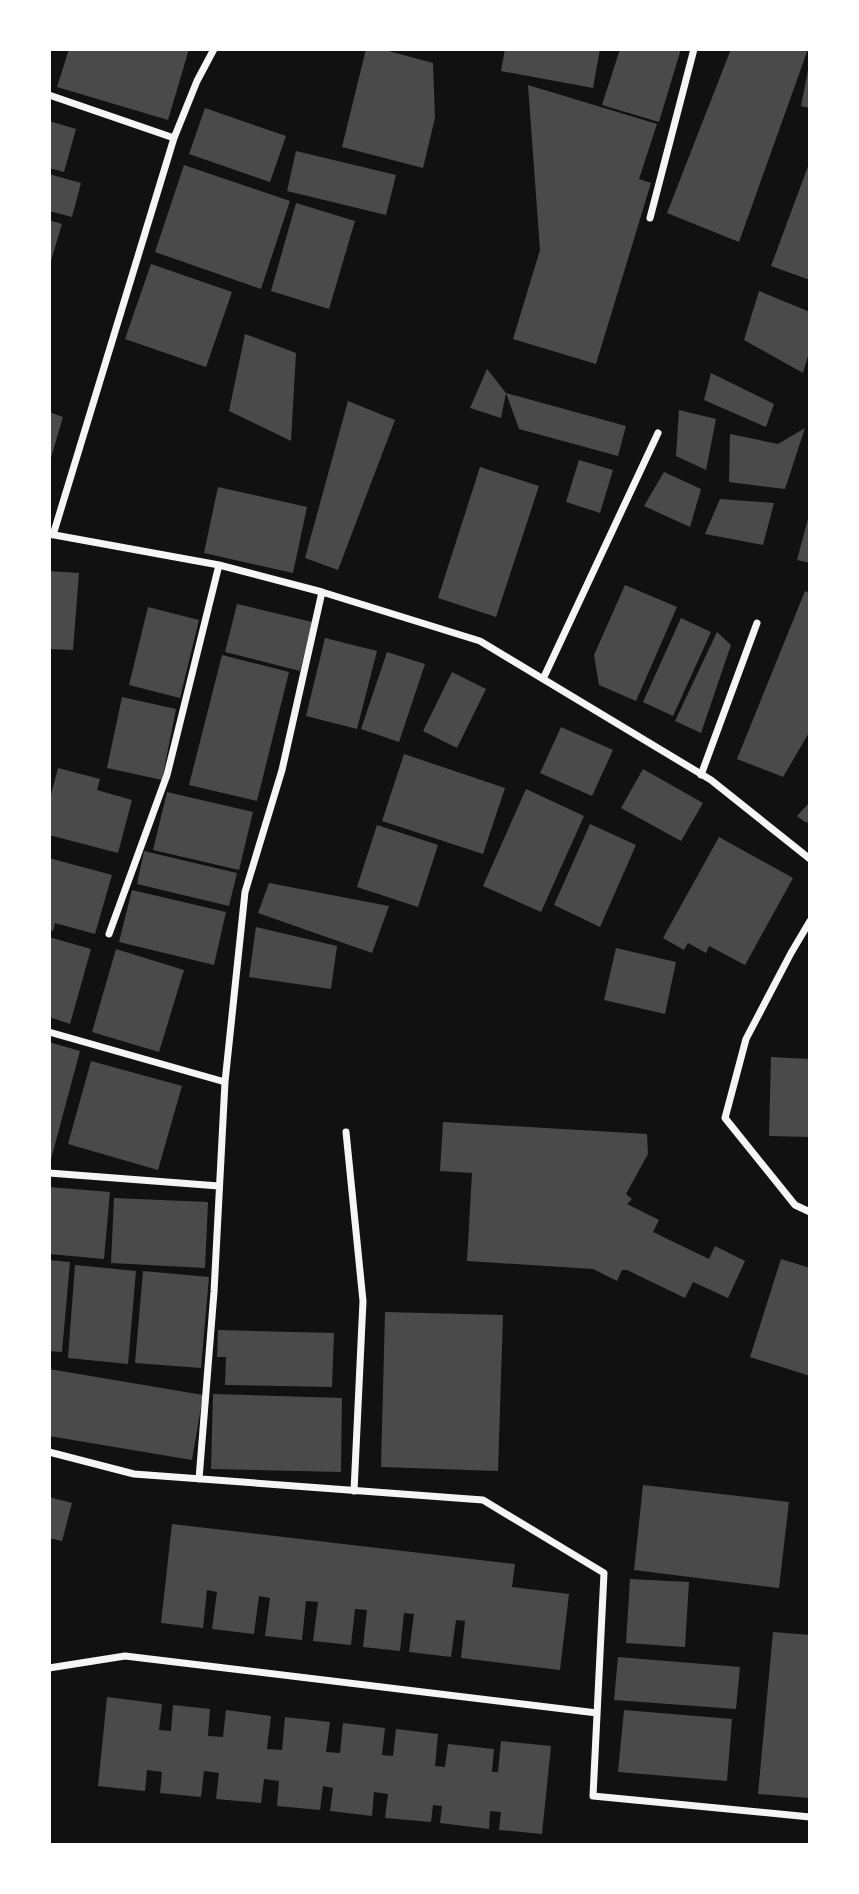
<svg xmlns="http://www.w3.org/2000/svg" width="859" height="1894" font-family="'IBM Plex Sans',sans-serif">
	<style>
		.building { fill: #4a4a4a }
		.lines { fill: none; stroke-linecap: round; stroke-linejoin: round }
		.minor { stroke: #f5f5f5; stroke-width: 7 }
	</style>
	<rect width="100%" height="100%" fill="#111"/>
	<path class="building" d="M69,49H189L168,120L57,87Z
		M366,49H381L433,63L435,118L423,168L342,147Z
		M505,49H600L593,88L501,71Z
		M620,49H681L659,122L602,105Z
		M731,49H808L739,242L667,213Z
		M809,65H810V108L801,106Z
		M528,85L657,124L639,179L651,183L596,364L513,339L540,250Z
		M205,108L286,136L270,182L189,154Z
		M49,121L76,129L64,172L49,168Z
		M296,151L396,175L386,215L287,191Z
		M810,161V280L771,266Z
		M184,165L290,201L261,289L155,252Z
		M49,174L81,183L72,217L49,211Z
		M296,203L355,221L329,309L271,291Z
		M49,220L62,224L50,264H49Z
		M151,264L232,292L206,367L125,339Z
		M759,291L810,312V349L803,373L744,340Z
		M245,334L296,353L291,441L229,411Z
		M487,369L506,393L501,418L470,408Z
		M711,373L774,404L766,427L704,400Z
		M506,393L626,426L618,456L519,429Z
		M348,401L395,420L338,570L305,558Z
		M679,410L716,419L706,470L676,456Z
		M49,412L63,417L50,461H49Z
		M805,428L785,489L729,482L730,434L778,444Z
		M579,460L613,470L600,513L566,502Z
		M480,467L539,486L496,617L438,598Z
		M664,472L701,489L690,527L644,506Z
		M218,487L307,507L293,573L204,553Z
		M720,499L774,503L763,545L705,534Z
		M809,515L810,516V563L797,560Z
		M49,571L79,573L73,650L49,649Z
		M625,585L677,607L636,701L599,685L594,655Z
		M805,591L810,593V731L783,777L737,759Z
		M237,604L312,622L300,671L225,652Z
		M148,607L199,620L180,698L129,685Z
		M681,618L711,632L673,716L643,702Z
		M717,632L731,645L701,733L675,721Z
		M325,638L377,651L357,729L306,716Z
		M387,652L425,664L399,742L361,729Z
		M222,655L289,672L257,801L189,785Z
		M452,672L486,689L457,748L423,731Z
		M122,697L176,709L162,780L107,768Z
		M561,727L613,750L592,796L540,773Z
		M404,754L505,788L483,854L382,821Z
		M58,768L100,779L97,790L132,800L118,853L49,835V802Z
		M643,769L703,803L681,841L621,808Z
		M526,789L584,816L541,912L483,886Z
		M167,792L253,812L239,870L153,850Z
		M810,802V823L805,822L797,816Z
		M590,824L636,845L600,927L554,905Z
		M377,825L438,845L418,907L357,887Z
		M719,837L793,878L745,965L709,946L706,953L688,943L684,950L663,938Z
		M144,851L237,873L229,906L137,884Z
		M49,858L112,875L95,934L55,923L53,931L49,930Z
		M269,883L389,906L372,953L258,913Z
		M132,890L226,912L214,965L119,942Z
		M256,927L337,946L331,989L249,977Z
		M49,937L91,949L70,1024L49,1017Z
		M616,948L676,962L665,1014L604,1000Z
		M116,949L184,970L159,1052L92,1032Z
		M49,1042L80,1051L50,1163H49Z
		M771,1057L810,1059V1137L769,1136Z
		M91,1061L182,1086L158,1170L68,1144Z
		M443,1122L647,1134L648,1154L626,1194L632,1199L627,1204L659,1220L653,1232L709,1259L715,1246L745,1261L728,1298L693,1282L685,1298L627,1270H622L617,1281L593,1269L467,1261L472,1173L440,1171Z
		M49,1187L110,1192L104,1259L49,1254Z
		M114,1198L208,1202L205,1268L111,1263Z
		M781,1259L810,1268V1376L750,1357Z
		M49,1260L70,1262L62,1352L49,1351Z
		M75,1265L136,1271L128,1364L68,1358Z
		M143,1271L209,1277L201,1368L135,1363Z
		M385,1312L503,1315L498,1471L381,1467Z
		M218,1330L334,1333L332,1387L225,1385L226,1357H217Z
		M49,1369L203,1395L192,1460L49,1436Z
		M213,1394L342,1398L341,1472L211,1469Z
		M643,1485L789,1502L779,1588L634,1570Z
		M49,1497L72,1503L62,1541L49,1538Z
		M172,1524L515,1564L512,1587L569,1594L560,1670L461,1658L465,1621L456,1620L451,1657L409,1652L414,1614L404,1613L400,1651L363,1647L367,1610L355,1609L351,1645L313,1641L318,1602L306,1601L302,1640L265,1636L270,1598L259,1596L254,1634L212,1629L217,1592L207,1590L203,1628L161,1623Z
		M630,1579L689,1582L685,1647L626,1643Z
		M773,1632L810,1635V1798L758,1794Z
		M618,1657L740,1667L736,1709L614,1700Z
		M107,1697L162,1704L159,1730L171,1731L173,1705L210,1709L208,1736L223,1737L226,1710L271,1716L267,1749L282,1750L285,1717L330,1722L326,1752L340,1753L343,1723L385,1728L382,1755L393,1756L396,1729L438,1734L435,1766L445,1767L448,1744L494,1749L492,1772H498L501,1741L551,1746L542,1834L499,1830L501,1812L490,1811L489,1829L440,1823L442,1806L433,1805L431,1822L385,1818L388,1794L374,1792L372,1816L330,1811L333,1788L323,1786L320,1810L277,1806L279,1781L264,1779L261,1803L216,1799L219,1773L204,1771L201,1797L160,1793L162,1772L147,1770L145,1791L98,1786Z
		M624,1710L732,1719L727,1781L618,1772Z"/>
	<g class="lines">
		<path class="minor" d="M49,95L174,138
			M650,218L694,49
			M49,534L219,565L322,592L480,641L711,780L810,859
			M53,535L174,138L197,81L214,49
			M543,679L658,433
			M701,775L757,623
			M810,921L791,953L746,1039L725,1118L795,1205L810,1212
			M109,934L167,775L219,565
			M49,1032L225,1082L245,892L282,770L322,592
			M346,1132L363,1301L354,1491
			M49,1173L219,1186
			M49,1452L134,1474L483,1500L604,1573L593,1796L810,1817
			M199,1479L214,1292L225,1082
			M49,1668L125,1656L597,1713"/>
	</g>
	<rect width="859" height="1894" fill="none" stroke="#ffffff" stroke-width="102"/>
</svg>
